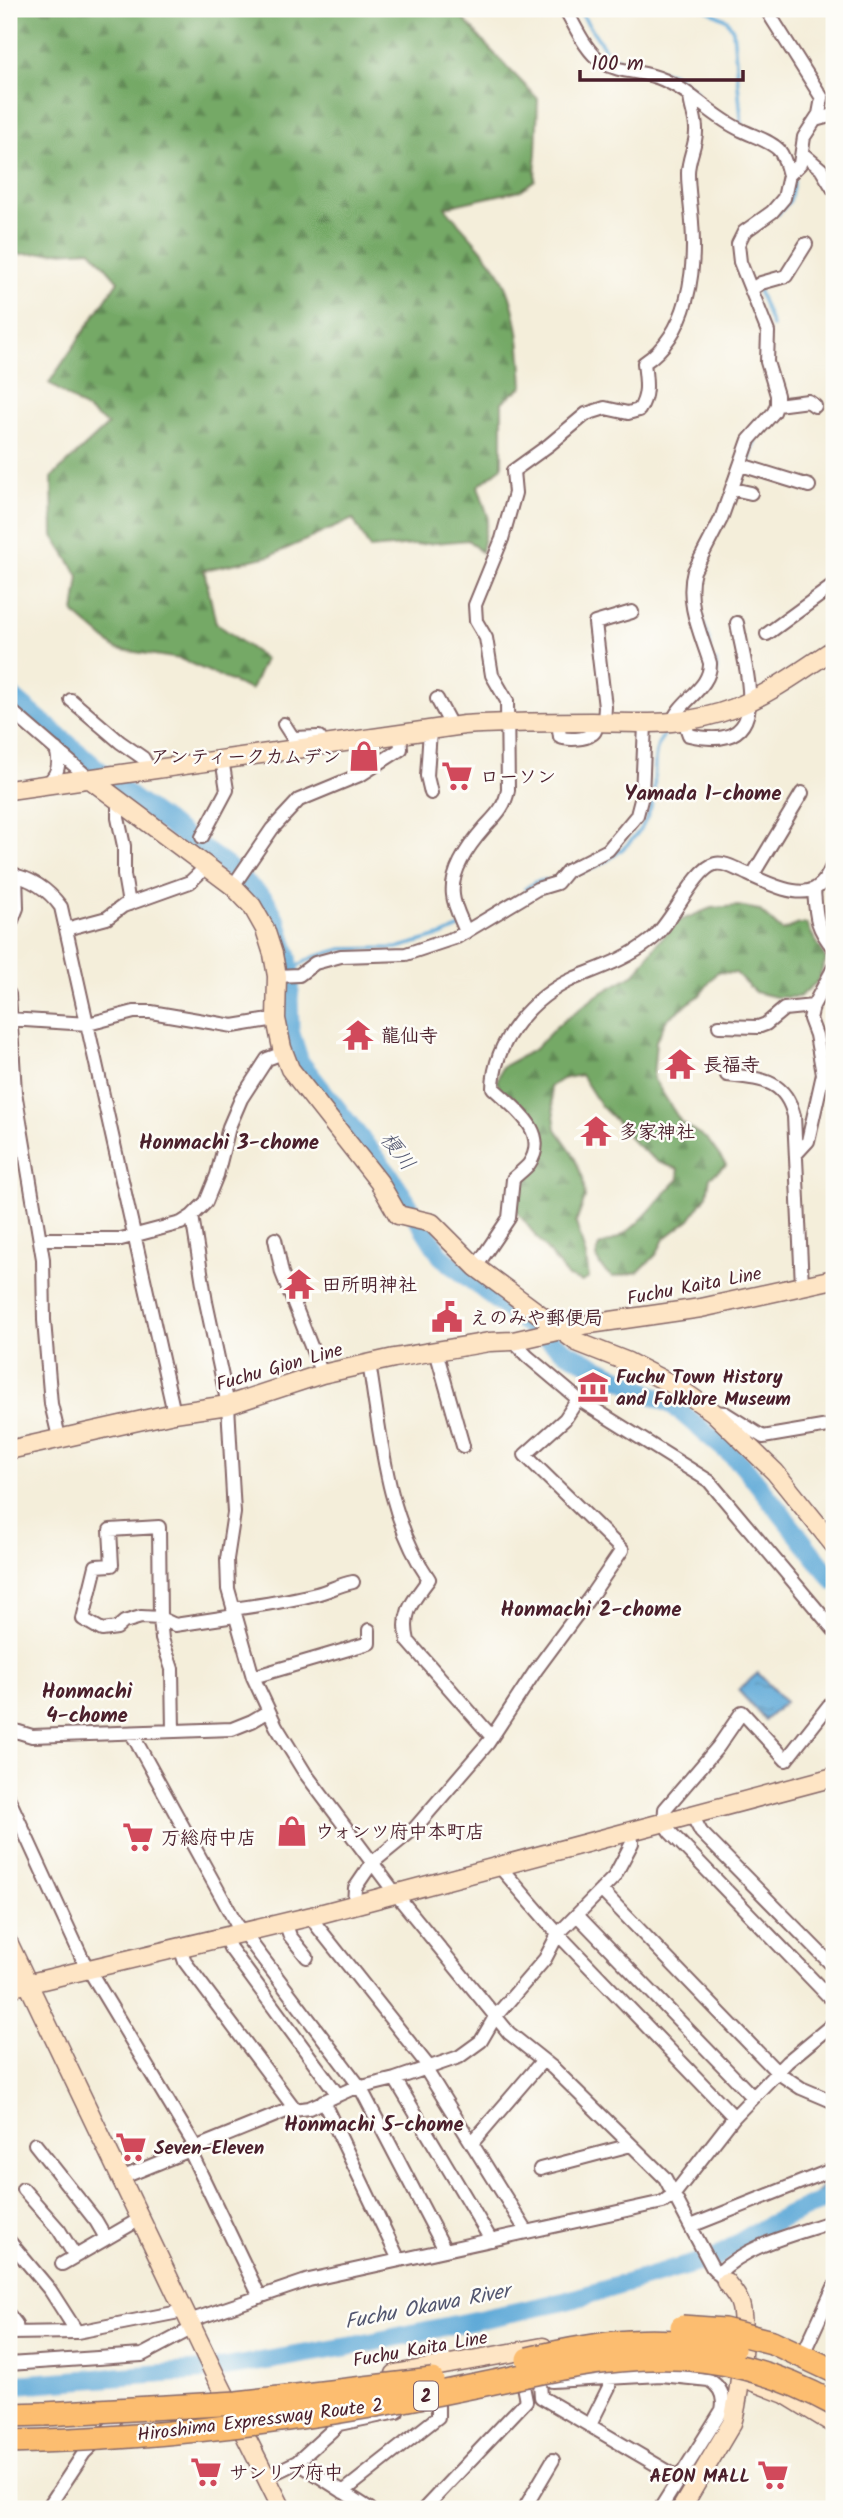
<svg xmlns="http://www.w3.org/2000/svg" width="843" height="2518" font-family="Kalam,'Klee One',sans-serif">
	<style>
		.forest { fill: url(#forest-firs); stroke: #5f6448; stroke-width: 2 }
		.water { fill: url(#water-ripples); stroke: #556482; stroke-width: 2 }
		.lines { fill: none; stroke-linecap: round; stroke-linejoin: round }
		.stream { stroke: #60aad8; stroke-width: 3.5 }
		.river { stroke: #60aad8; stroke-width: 19 }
		.street-casing { stroke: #866768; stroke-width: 16 }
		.secondary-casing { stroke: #866768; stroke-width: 21 }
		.highway-casing { stroke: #866768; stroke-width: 26 }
		.street { stroke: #fff; stroke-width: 12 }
		.secondary { stroke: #fee5c5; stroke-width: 18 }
		.highway { stroke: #fcbd6f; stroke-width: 23 }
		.highway-bridge-casing { stroke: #866768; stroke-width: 26; stroke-linecap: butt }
		.highway-bridge { stroke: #fcbd6f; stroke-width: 23 }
		.labels { text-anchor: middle; stroke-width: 5; stroke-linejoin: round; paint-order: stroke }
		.shield { fill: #fdfcf7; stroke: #806168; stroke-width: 2 }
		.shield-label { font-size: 18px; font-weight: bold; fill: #4a1f2b }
		.poi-label { font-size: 19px; font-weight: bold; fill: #4a1f2b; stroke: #fdfcf7; text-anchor: start }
		.street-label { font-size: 19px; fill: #4a1f2b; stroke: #fdfcf7 }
		.neighbourhood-label { font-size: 21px; font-weight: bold; fill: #4a1f2b; stroke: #fdfcf7 }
		.water-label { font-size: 21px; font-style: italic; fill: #535770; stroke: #fdfcf7 }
	</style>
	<defs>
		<pattern id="forest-firs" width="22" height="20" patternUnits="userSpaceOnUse" patternTransform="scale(1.75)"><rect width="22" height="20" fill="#74a966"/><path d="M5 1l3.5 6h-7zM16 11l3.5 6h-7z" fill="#618954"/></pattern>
		<pattern id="water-ripples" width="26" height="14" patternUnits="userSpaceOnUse" patternTransform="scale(1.75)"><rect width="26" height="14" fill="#60aad8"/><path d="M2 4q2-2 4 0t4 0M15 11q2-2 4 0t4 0" fill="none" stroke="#518aaf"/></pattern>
	</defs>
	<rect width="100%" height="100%" fill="#fdfcf7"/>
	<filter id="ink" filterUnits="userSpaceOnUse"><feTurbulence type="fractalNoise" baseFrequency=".0143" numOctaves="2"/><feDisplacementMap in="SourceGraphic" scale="14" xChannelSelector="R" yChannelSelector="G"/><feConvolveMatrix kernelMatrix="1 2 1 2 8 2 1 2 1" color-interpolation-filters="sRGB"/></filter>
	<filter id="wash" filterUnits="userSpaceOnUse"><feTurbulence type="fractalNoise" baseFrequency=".00686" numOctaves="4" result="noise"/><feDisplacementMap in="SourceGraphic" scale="28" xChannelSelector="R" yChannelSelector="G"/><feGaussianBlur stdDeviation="1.57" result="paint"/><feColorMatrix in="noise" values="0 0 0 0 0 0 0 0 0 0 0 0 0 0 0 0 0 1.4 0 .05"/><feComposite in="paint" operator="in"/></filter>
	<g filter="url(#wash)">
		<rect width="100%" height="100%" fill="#f4eeda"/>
		<path class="forest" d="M9,9H455L487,46L538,99L535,180L521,190L445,207C462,229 485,250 500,274C518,305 521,351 523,386L502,402V467L478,486L488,516L481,552L468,540L370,549L353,519L270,556L204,570L216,623L265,659L251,690L180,659L116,649L74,613L79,576L53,536L52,477L108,425L49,383L118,281L91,250L9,255Z
			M738,906L759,910L782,931L799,924H807C812,938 821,946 826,960L817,982L799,997H776L755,992L736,973L717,972L700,995L667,1019L656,1041L653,1078L681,1122L708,1140L726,1165L710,1177L707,1195L690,1219L664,1239L656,1255L638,1272L613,1277C601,1269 593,1260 599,1246C640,1232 649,1207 679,1179L678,1169L658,1162L633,1142L622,1127L601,1106L581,1075L562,1079L550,1087L556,1129L572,1152L583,1178L585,1198L576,1223L586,1257L589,1278L582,1282L568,1277L518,1213L514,1198L517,1181L538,1165L545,1145L541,1128L501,1091L497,1081L502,1067L535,1049L557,1026L596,996L636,973L658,942L679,921L711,908Z"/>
		<path class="water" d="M758,1673L785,1702L765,1720L738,1690Z
			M834,2181V2207L799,2214L823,2186Z"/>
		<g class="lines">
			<path class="stream" d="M578,9L607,52L626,65
				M706,9L727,20L733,30L742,127
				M651,69L673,74L696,92
				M778,214L790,200L794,181
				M758,290L772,326
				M831,401L834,403
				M834,414V420
				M748,464L755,441
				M739,487L745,471
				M698,586L706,561
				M700,611L711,647
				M709,685L717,673L716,661
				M571,875C605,868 640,842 651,807C660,780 646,752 668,730
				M525,889L535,882L546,880
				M290,970L314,957L342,949L397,948L443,935L461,927"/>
			<path class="river" d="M9,694L132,798L228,867L266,901L278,924L288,957L291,981L289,998L290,1031L300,1062L391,1177L441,1256L528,1325L565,1351L674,1406L743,1465L834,1581
				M9,2385L211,2370L363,2344L562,2302L717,2257C753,2232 792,2211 834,2197"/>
		</g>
	</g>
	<g filter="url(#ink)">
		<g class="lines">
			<defs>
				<path id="street" d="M565,9C575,25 585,51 602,62C621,74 644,70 664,80C693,92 712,117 741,130C753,136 769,140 779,150C784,156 787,167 789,175
					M815,120L834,115
					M802,153L821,169L834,190
					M752,289L761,283L786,276L806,244
					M777,405L808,401L815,406
					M741,465L809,486
					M733,489L751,493
					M767,634L834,585
					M437,699L452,727
					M71,700L120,742L143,758L150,770
					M9,709L90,779
					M684,721L689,735C776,755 746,674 737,623
					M558,722L560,737C567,740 585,740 592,734C596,732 596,727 597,722
					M604,722L605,707L595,623L632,612
					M672,723C679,700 711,689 710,663C701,634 685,602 694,571L721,519L749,440L774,412L777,404V395L767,362L768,332L740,262L738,244L744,232L772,212L784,198L789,175L800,164L804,137L819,114L822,98L766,9
					M284,724L293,738L319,737L324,745
					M430,730L427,776L431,793
					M45,785C58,776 61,764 56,749
					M118,800V818L124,846V875L129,904
					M202,837L227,790L222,759
					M9,874C31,878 48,889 61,907L174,1413
					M752,876L802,793
					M233,886L272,829L299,800L362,774L401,749L400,734
					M814,890C816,918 816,927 834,949
					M9,928L17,908L16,875
					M66,929L107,918L123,906L190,882L206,867
					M466,932C462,921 454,907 453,895C450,871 470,844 485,827C496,815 505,807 508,790L507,701L492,675L486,638L476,621L475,605L502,539L515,493L513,471L549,445L586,414L605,408L628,413L639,410C649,395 646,380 644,363C689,333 696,271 692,222C691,206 688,189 688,173C688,159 696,145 696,132C697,119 690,107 690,95
					M277,976L299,975L315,963L341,956L406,954L457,937L537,889L557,883L567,871L608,850L637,815L642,796L645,724
					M9,994L15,1092L43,1259L44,1320L51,1404L59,1437
					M9,1019L88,1024L134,1012H151L233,1026L276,1019
					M719,1026L758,1027L766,1024L784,1009L813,1006
					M727,1075C761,1079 785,1079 794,1116L802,1285
					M796,1154L808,1141L823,1074L816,1035L810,1019L813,1006L834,967
					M192,1216L206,1302L228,1405L234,1513L227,1559L228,1589L253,1677L276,1726L305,1773L395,1893L509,2033L553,2068L665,2178L712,2267L726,2282
					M40,1239H121L181,1223L192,1216L206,1202L217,1175L229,1127L241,1099L267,1059L283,1053
					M275,1239L282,1273L322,1374
					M476,1267L509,1218L513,1179C518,1174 525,1169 529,1164C551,1132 513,1107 493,1088C494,1040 532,997 575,978C602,967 627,959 651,940C672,924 694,869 715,864C724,862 734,868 741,871C759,879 797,900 816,888C826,882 829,872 834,862
					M513,1341L527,1356L578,1399L709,1481L834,1630
					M436,1351L463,1446
					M369,1363C381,1436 386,1517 429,1579C413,1601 401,1612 408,1641L492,1737
					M713,1412L725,1413L763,1437L834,1425
					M233,1609C261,1605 289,1601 316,1594C329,1591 338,1585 353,1582
					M253,1677L369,1643V1630
					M834,1699L786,1760L742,1712L718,1747L665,1809L664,1823L670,1832L834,2002
					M9,1729L32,1736L232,1729L252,1721L269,1711
					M173,1731L172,1669L162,1639L160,1618L159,1527L110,1530L112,1565L96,1566L83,1619L102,1630L117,1628L124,1622L141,1617L160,1618L175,1625L235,1616
					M132,1734L236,1923L360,2087L445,2250
					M9,1799L83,1960L195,2146
					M692,1815L701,1832L834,1967
					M499,1866L558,1934L734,2117
					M601,1890L777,2072L801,2088L834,2102
					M354,1904L355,1888L372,1863L415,1828L488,1743L536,1670L590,1597L622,1550L525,1455L565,1419L578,1399
					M577,1915L753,2097
					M312,1916L317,1926L429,2067
					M285,1922L290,1936L307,1957
					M225,1937L230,1948L338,2095
					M180,1947L185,1962L295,2109
					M425,2068L527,2232
					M395,2079L491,2240
					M323,2101L399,2260
					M472,2143L543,2060
					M35,2144L96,2221L106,2238
					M189,2149L260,2297
					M540,2169L631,2145
					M121,2178L286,2111L309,2108L349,2090L395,2079L459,2057L481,2041L495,2017L545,1959L558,1934L614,1877L632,1843L631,1832
					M23,2189L59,2230L75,2256
					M691,2226L834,2169
					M9,2241L50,2290L77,2332
					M62,2264L140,2219
					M718,2274C747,2244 796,2234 834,2221
					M9,2315L16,2324L17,2333
					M189,2321L309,2280L663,2202L675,2193L734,2117L787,2062L834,2023
					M9,2333L77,2332L184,2311
					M804,2352L834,2287
					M9,2364L142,2355L193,2328
					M552,2381L661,2375L709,2380C721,2387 725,2397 722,2410L660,2509
					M540,2382L541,2397L679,2478
					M590,2425L609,2387V2376
					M266,2477L297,2462
					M343,2492L438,2417V2404
					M47,2509L84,2453L113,2425L116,2414
					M370,2509L297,2462L339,2424L397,2412
					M424,2509L526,2401L523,2386
					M524,2509L553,2460"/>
				<path id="secondary" d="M90,779L233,886L252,906L265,929L273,954L277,976L276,1019L282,1048L290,1069L379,1182L398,1215L432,1223L476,1267L577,1342L628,1362L677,1387L713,1412L775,1472L834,1545
					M9,790L464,725C507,722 549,722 592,722C642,723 685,727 734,708C770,694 802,670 834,649
					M9,1450L174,1413L228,1405L322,1374L394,1358L489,1342L513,1341L583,1325L701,1308L834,1279
					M9,1944L217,2379L282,2509
					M9,1988L312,1916L834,1777
					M395,2374L543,2347
					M754,2382L785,2394L834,2424
					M681,2509L732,2423C739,2401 748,2321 739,2301C736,2294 730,2288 726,2282"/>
				<path id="highway" d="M772,2342L834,2371
					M9,2415L45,2414"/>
			</defs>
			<use href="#street" class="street-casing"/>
			<use href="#secondary" class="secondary-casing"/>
			<use href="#highway" class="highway-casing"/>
			<use href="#street" class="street"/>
			<use href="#secondary" class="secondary"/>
			<use href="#highway" class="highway"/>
			<defs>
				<path id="highway-bridge" d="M682,2327L724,2330L772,2342
					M528,2359C604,2341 655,2335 733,2349
					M45,2414L237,2403L432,2380
					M9,2442C118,2440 227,2429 335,2412C384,2404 432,2395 480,2385C614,2356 707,2335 834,2404"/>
			</defs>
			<use href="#highway-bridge" class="highway-bridge-casing"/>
			<use href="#highway-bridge" class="highway-bridge"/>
		</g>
	</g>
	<defs>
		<symbol id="shop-bare" viewBox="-9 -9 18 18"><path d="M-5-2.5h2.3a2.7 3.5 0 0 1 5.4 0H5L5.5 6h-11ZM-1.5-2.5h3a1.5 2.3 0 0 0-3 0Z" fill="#d1495b" stroke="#fdfcf7" stroke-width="2.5" paint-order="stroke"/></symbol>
		<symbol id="supermarket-bare" viewBox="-9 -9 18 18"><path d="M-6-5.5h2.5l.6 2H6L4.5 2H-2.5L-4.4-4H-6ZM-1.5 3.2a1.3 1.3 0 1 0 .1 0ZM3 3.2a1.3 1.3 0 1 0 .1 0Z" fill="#d1495b" stroke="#fdfcf7" stroke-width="2.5" paint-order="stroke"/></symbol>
		<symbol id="temple-bare" viewBox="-9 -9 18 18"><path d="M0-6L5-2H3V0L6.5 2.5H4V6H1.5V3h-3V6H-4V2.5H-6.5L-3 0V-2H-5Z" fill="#d1495b" stroke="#fdfcf7" stroke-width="2.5" paint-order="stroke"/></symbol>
		<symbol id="civic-bare" viewBox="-9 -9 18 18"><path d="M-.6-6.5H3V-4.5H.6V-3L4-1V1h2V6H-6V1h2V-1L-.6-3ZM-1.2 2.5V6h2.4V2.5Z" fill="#d1495b" stroke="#fdfcf7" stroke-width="2.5" paint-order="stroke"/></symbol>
		<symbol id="museum-bare" viewBox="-9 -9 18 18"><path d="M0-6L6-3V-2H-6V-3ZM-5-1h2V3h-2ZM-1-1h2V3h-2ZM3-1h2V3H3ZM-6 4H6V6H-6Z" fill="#d1495b" stroke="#fdfcf7" stroke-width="2.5" paint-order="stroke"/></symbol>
	</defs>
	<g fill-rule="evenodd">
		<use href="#shop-bare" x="342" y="734" width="44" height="44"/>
		<use href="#supermarket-bare" x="435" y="754" width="44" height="44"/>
		<use href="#temple-bare" x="336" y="1013" width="44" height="44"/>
		<use href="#temple-bare" x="658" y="1042" width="44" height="44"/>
		<use href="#temple-bare" x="574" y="1109" width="44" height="44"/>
		<use href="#temple-bare" x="277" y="1262" width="44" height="44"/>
		<use href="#civic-bare" x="425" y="1295" width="44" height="44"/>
		<use href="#museum-bare" x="571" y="1365" width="44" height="44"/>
		<use href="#shop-bare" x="270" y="1809" width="44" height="44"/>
		<use href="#supermarket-bare" x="116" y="1815" width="44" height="44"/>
		<use href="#supermarket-bare" x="109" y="2125" width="44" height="44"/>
		<use href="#supermarket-bare" x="184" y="2450" width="44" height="44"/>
		<use href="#supermarket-bare" x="751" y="2453" width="44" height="44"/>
	</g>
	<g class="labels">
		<rect class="shield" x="414" y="2381.5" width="24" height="29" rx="5"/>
		<g class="shield-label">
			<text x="426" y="2402">2</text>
		</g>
		<g class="poi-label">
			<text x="341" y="763" text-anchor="end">アンティークカムデン</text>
			<text x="480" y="783">ローソン</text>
			<text x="381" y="1042">龍仙寺</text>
			<text x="703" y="1071">長福寺</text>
			<text x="619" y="1138">多家神社</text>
			<text x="322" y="1291">田所明神社</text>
			<text x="470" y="1324">えのみや郵便局</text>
			<text x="616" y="1383">Fuchu Town History<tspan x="616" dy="22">and Folklore Museum</tspan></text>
			<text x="315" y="1838">ウォンツ府中本町店</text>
			<text x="161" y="1844">万総府中店</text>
			<text x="154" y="2154">Seven-Eleven</text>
			<text x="229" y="2479">サンリブ府中</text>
			<text x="750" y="2482" text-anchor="end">AEON MALL</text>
		</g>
		<g class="street-label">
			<text transform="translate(694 1285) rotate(-11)" y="7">Fuchu Kaita Line</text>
			<text transform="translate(279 1366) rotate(-16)" y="7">Fuchu Gion Line</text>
			<text transform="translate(420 2348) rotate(-10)" y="7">Fuchu Kaita Line</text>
			<text transform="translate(260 2419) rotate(-7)" y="7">Hiroshima Expressway Route 2</text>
		</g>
		<g class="neighbourhood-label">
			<text x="703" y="800">Yamada 1-chome</text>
			<text x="229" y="1149">Honmachi 3-chome</text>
			<text x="591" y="1616">Honmachi 2-chome</text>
			<text x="87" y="1698">Honmachi<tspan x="87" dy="24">4-chome</tspan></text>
			<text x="374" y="2131">Honmachi 5-chome</text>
		</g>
		<g class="water-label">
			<text transform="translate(398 1151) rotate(53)" y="7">榎川</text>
			<text transform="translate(427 2306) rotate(-11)" y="7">Fuchu Okawa River</text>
		</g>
	</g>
	<rect width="843" height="2518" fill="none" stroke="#fdfcf7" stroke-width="35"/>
	<path d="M580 70v10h163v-10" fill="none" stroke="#4a1f2b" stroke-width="3.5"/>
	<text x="591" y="70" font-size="21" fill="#4a1f2b" stroke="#fdfcf7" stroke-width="5" paint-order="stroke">100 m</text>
</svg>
